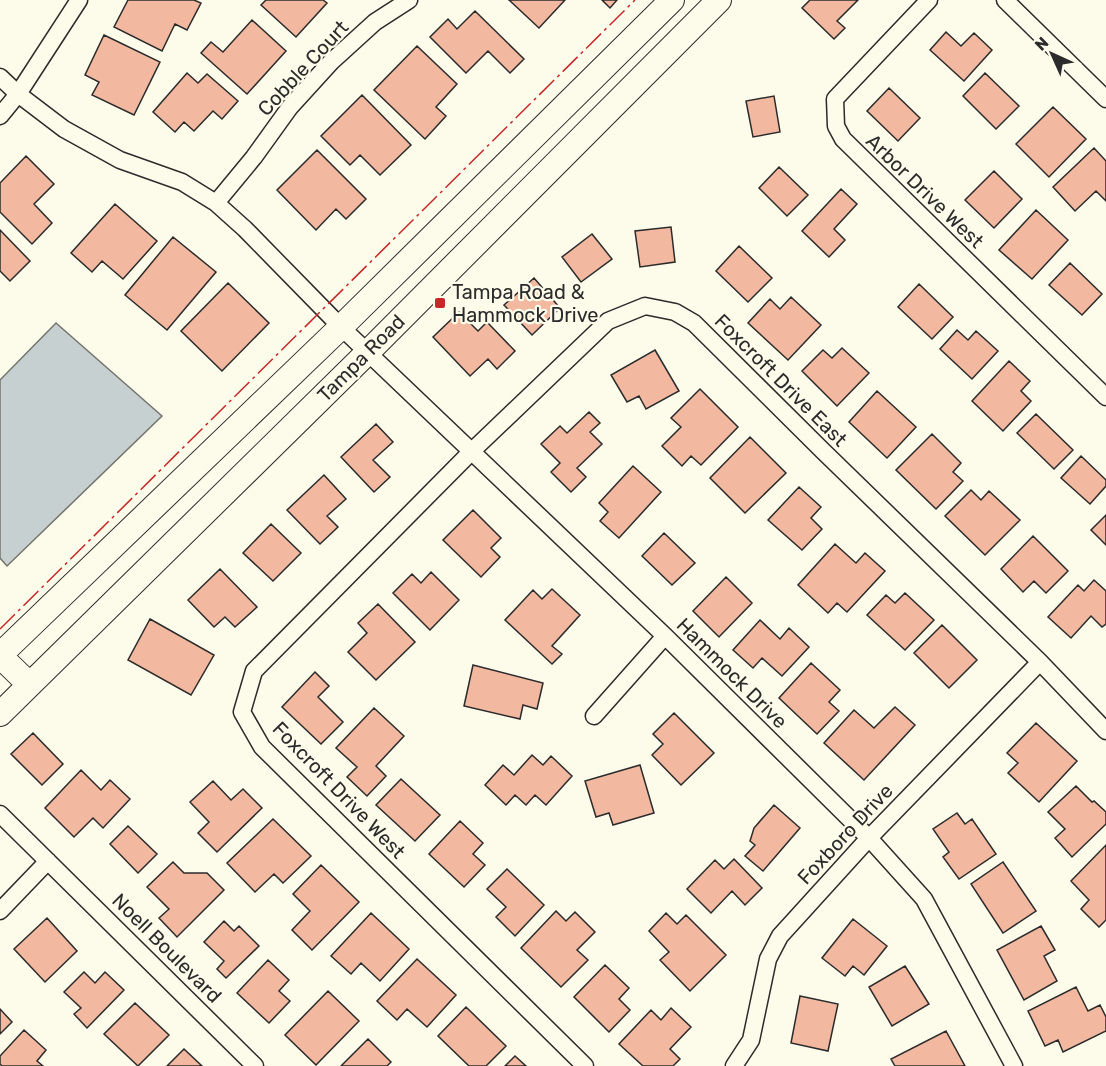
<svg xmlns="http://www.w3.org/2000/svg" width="1106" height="1066" font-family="Rubik,sans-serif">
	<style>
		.water { fill: #c7d0d0; stroke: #74746e; stroke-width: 1.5 }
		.building { fill: #f2b8a0; stroke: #2b2b2b; stroke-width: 1.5 }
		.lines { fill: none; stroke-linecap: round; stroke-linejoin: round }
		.street-casing { stroke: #2b2b2b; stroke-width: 19 }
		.secondary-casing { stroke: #2b2b2b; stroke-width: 26 }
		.street { stroke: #fdfbea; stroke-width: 16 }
		.secondary { stroke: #fdfbea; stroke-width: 24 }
		.power { stroke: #c62828; stroke-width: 1.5; stroke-dasharray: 21 4.5 3 4.5; stroke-linecap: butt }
		.poi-dot { fill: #c62828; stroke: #fdfbea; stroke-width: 2 }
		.labels { text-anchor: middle; stroke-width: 4.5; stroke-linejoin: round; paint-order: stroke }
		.street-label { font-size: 20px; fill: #2b2b2b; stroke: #fdfbea }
		.poi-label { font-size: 20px; fill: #2b2b2b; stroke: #fdfbea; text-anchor: start }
	</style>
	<rect width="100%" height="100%" fill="#fdfbea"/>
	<path class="water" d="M56,323L162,416L7,566L0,558V380Z"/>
	<path class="building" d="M128,0H194L201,3L187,30L175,24L162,51L114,27Z
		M266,0H323L327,3L296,37L261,5Z
		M509,0H565L539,28Z
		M602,0H617L610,8Z
		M810,0H858L837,21L845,28L834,39L802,8Z
		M475,11L524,59L510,73L488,51L466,73L430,37L448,19L457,29Z
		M252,20L286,51L247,94L201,53L211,42L223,52Z
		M946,32L961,46L974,33L992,50L964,81L930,50Z
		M104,35L160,62L134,115L92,95L99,82L85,75Z
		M417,46L457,84L436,107L446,116L425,139L374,90Z
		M187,73L198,83L207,74L238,101L222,119L213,111L194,131L184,122L175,132L153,112Z
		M985,73L1019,106L996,129L963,96Z
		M889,88L920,118L898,141L867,111Z
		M362,95L411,145L380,175L360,155L350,165L321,136Z
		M774,96L780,132L753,137L746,101Z
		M1053,107L1086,139L1049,177L1016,144Z
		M1094,148L1106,161V201L1096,191L1075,211L1053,187Z
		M317,150L366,199L346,219L336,209L316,230L277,190Z
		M26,156L54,184L34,204L52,223L32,244L0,212V183Z
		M779,167L808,195L787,216L759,188Z
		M994,171L1022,199L994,228L965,200Z
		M841,189L857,204L834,229L845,240L829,257L802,231Z
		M115,204L157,241L123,279L102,261L92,272L71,253Z
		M1036,210L1068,240L1032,279L999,250Z
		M671,227L675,262L640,267L635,231Z
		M0,230L30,261L10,281L0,271Z
		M592,234L612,259L581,282L562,257Z
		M173,237L216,272L167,330L125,295Z
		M739,246L772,278L748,302L716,271Z
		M1070,263L1102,294L1082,315L1049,285Z
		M534,278L560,308L532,335L504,305Z
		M228,283L269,323L222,371L181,331Z
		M919,284L953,317L932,339L898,307Z
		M791,297L821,325L788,360L748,323L770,299L780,309Z
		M459,312L478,331L487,322L515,351L497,369L488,359L470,376L433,337Z
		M957,330L968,340L976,331L998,351L972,379L940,349Z
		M842,348L869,373L837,406L802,371L823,350L832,358Z
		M655,350L679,391L646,409L639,396L627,402L611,375Z
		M1009,361L1030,381L1021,391L1031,401L1003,431L972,401Z
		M700,389L738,427L701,465L691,456L682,466L662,446L681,427L671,418Z
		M877,391L916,427L887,458L849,422Z
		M589,412L600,423L590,432L602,444L577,468L586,477L571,492L551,472L560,463L541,444L560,426L567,433Z
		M1036,414L1073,450L1054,469L1017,433Z
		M376,424L393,442L373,460L390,477L374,492L341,457Z
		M932,434L961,463L953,472L963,481L936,509L896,470Z
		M750,437L786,473L745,513L710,478Z
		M1081,456L1106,480V486L1090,504L1061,478Z
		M633,466L661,492L619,538L600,521L608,512L599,503Z
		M324,475L346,499L327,516L338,527L320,544L287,510Z
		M799,487L821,507L811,518L822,529L802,550L768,520Z
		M971,490L981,500L989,491L1020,520L985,555L945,516Z
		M473,510L501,538L491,548L500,557L481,577L443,540Z
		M1106,515V545L1091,530Z
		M271,524L301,553L273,581L243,553Z
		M664,533L695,563L672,585L642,556Z
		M1033,536L1068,571L1046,593L1034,581L1023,592L1001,569Z
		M835,544L856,563L865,553L885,571L847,612L837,603L828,613L798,585Z
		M220,569L257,607L235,627L225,617L214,627L188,600Z
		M431,572L459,600L430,630L393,593L412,574L421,583Z
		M726,577L752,603L719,637L693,611Z
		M1094,580L1106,591V624L1102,627L1091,616L1071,638L1048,617L1078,585L1084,591Z
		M552,589L580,615L552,646L562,654L552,664L505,620L533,590L542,599Z
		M905,593L934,620L905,650L867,615L886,595L895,603Z
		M378,604L415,642L376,680L348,652L367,633L358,623Z
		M150,619L214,655L191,695L128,660Z
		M760,620L780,639L789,628L809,647L782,676L762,658L753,668L733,650Z
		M942,625L977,660L949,688L914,653Z
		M811,663L840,690L829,702L839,711L817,734L779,698Z
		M473,665L543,683L537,709L523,705L520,719L464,706Z
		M315,672L329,686L318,697L343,722L321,744L282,707Z
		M895,707L915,725L864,780L824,743L854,710L874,728Z
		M374,708L404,736L376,766L386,776L367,796L347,777L357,767L336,748Z
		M674,713L714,753L681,785L652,755L663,744L653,734Z
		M1036,723L1077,761L1039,802L1008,773L1018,763L1007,753Z
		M33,733L63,764L42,785L11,754Z
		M532,755L543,765L551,756L572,776L546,805L535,795L526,805L515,795L506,805L485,785L503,765L514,775Z
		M640,765L654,813L613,825L609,813L596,817L585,781Z
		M81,770L101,790L110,780L130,799L103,828L93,818L74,837L45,808Z
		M401,779L440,815L415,841L376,805Z
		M213,781L231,800L243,789L262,808L217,852L198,833L209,822L190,802Z
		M1076,786L1092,802L1094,801L1106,812V824L1072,857L1055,838L1065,829L1048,812Z
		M774,805L800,828L763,871L745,856L755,845L750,841L754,828Z
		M957,813L965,824L972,819L996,854L959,879L943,857L949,852L933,829Z
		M273,819L311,856L283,883L274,874L255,892L227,863Z
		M460,821L483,843L473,854L485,865L464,887L429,854Z
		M128,826L157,854L138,873L110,844Z
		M1106,845V920L1099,927L1081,909L1089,900L1071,881Z
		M734,859L762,888L745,905L732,891L711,913L687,889L715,860L724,869Z
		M173,862L184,873H207L224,890L177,937L159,918L169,909L147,887Z
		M1003,862L1036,911L1003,933L971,884Z
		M321,865L359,902L312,950L292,930L310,911L293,894Z
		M507,869L544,905L515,936L496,917L506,907L487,889Z
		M556,911L566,921L575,912L595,932L577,950L588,960L561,987L521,948Z
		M371,913L409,949L380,981L361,963L351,974L331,956Z
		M666,913L677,924L686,915L726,955L690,991L660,960L669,952L649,931Z
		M47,918L77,951L45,982L14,949Z
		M853,919L887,946L864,975L853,966L845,976L822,958Z
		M224,921L234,931L239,926L259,946L226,978L217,969L224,961L204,942Z
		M1041,926L1055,950L1044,956L1057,981L1024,1000L997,950Z
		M417,959L456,995L427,1027L407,1009L397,1020L377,1001Z
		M268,960L289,980L279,991L290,1001L269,1023L237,993Z
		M605,965L629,988L619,999L630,1010L609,1032L574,997Z
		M905,966L929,1004L892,1026L869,987Z
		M84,972L95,983L105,972L124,990L87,1028L74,1014L81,1008L64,992Z
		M1076,987L1088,1011L1100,1005L1106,1017V1031L1063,1052L1058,1040L1045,1046L1028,1011Z
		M328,991L359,1021L316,1065L285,1035Z
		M800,996L838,1004L828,1051L791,1043Z
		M135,1003L169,1035L138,1066L104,1034Z
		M466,1007L506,1046L486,1066H469L438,1036Z
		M671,1008L691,1027L670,1049L680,1059L673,1066H643L619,1044L651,1010L661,1020Z
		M0,1009L12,1022L0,1034Z
		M24,1030L46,1050L37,1061L43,1066H2L0,1064V1056Z
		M946,1031L965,1066H895L891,1059Z
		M368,1039L391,1062L387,1066H341Z
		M184,1049L202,1066H167Z
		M515,1056L526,1066H505Z"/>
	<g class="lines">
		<defs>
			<path id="street" d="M929,0L835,99L836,126L843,139L1106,397
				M1005,0L1106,99
				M0,77L18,94L64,129L120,160L182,182L216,203L245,229L341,327L665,636L869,838L924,899L1014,1066
				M0,116L18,94L79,0
				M216,203L254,157L290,107L331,62L375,22L409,0
				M594,716L665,636
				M0,814L255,1066
				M0,911L48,861
				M585,1066L262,747L242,712L254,671L472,451L608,321L645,306L675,312L694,323L823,451L1040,662L1106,731
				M734,1066L751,1040L768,959L780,936L869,838L1040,662"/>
			<path id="secondary" d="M0,655L341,327L672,0
				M0,656L29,684
				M0,714L368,352L719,0"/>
		</defs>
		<use href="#street" class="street-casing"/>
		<use href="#secondary" class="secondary-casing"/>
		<use href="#street" class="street"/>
		<use href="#secondary" class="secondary"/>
		<path class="power" d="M0,629L635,0"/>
	</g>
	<rect class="poi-dot" x="434" y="297" width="12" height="12" rx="3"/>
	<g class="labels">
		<g class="street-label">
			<text transform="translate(303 68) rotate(-47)" y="7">Cobble Court</text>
			<text transform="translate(925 191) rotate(44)" y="7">Arbor Drive West</text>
			<text transform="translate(361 358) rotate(-45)" y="7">Tampa Road</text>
			<text transform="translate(781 380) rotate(45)" y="7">Foxcroft Drive East</text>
			<text transform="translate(732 673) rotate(45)" y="7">Hammock Drive</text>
			<text transform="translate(339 790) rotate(46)" y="7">Foxcroft Drive West</text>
			<text transform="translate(845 834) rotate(-47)" y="7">Foxboro Drive</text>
			<text transform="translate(167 948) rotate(45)" y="7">Noell Boulevard</text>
		</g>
		<g class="poi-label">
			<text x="452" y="299">Tampa Road &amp;<tspan x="452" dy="23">Hammock Drive</tspan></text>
		</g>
	</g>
	<g transform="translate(1052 54) rotate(315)" stroke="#fdfbea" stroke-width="4.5" paint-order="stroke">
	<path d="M0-4.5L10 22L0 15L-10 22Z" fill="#2b2b2b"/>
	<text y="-9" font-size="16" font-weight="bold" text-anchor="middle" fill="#2b2b2b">N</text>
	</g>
</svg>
